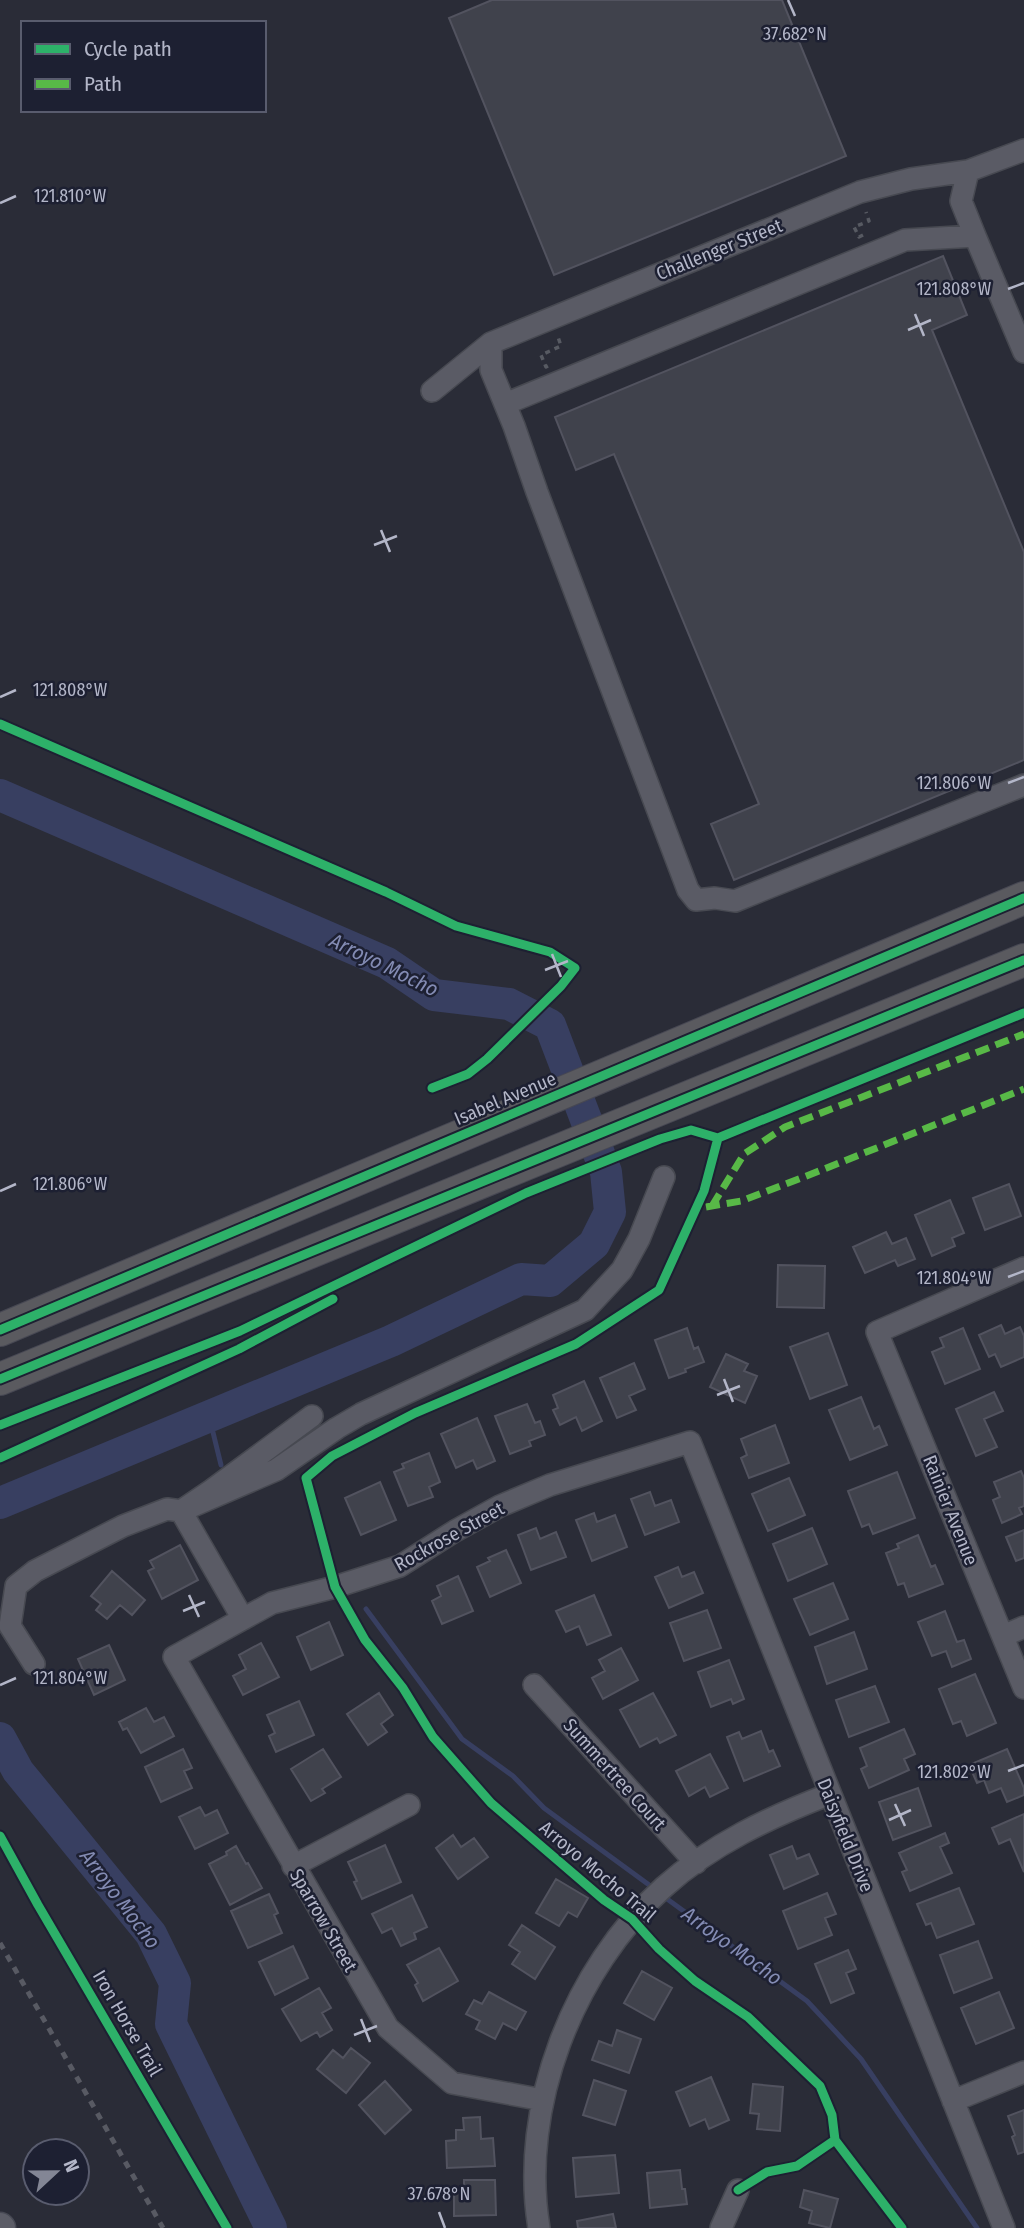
<svg xmlns="http://www.w3.org/2000/svg" width="1024" height="2228" font-family="'Fira Sans Condensed',sans-serif">
	<style>
		.lines { fill: none; stroke-linecap: round; stroke-linejoin: round }
		.stream { stroke: #383f61; stroke-width: 5 }
		.river { stroke: #383f61; stroke-width: 32 }
		.building { fill: #40424c; stroke: #52535f; stroke-width: 2 }
		.minor-casing { stroke: #474951; stroke-width: 24 }
		.major-casing { stroke: #474954; stroke-width: 31 }
		.highway-casing { stroke: #474853; stroke-width: 34 }
		.path { stroke: #575a62; stroke-width: 3.5; stroke-dasharray: 5 5; stroke-linecap: butt }
		.minor { stroke: #5a5b65; stroke-width: 21 }
		.major { stroke: #5c5d67; stroke-width: 28 }
		.highway { stroke: #5a5a5f; stroke-width: 32 }
		.rail { stroke: #585a63; stroke-width: 5; stroke-dasharray: 7 7; stroke-linecap: butt }
		.quiet { stroke: #58b947; stroke-width: 7; stroke-dasharray: 14 7; stroke-linecap: butt }
		.cycleway-casing { stroke: #1d2032; stroke-width: 13 }
		.cycleway { stroke: #2db169; stroke-width: 9 }
		.ticks { fill: none; stroke: #b3b6c8; stroke-width: 2.5 }
		.labels { text-anchor: middle; stroke-width: 5; stroke-linejoin: round; paint-order: stroke }
		.street-label { font-size: 19px; fill: #b3b6c8; stroke: #1d2032 }
		.water-label { font-size: 21px; font-style: italic; fill: #838bb3; stroke: #1d2032 }
		.ticks-label { font-size: 18px; text-anchor: middle; fill: #b3b6c8; stroke: #1d2032; stroke-width: 5; stroke-linejoin: round; paint-order: stroke }
	</style>
	<rect width="100%" height="100%" fill="#2a2c37"/>
	<g class="lines">
		<path class="stream" d="M209,1416L221,1465
			M366,1609L462,1739L513,1776L544,1808L656,1890
			M663,1896L807,2001L861,2059L977,2228"/>
		<path class="river" d="M0,795L387,963L434,995L509,1004L550,1025L606,1172L610,1212L594,1244L550,1281L521,1279L391,1341L0,1503
			M0,1738L18,1771L151,1934L175,1983L171,2024L271,2228"/>
	</g>
	<path class="building" d="M492,0H782L846,156L554,275L449,18Z
		M943,256L967,315L932,330L1024,552V760L734,880L711,824L759,804L614,454L576,470L555,417Z
		M1009,1184L1021,1216L985,1230L973,1198Z
		M950,1200L964,1233L952,1238L955,1246L932,1256L915,1215Z
		M886,1232L892,1244L906,1238L915,1259L898,1266L895,1260L865,1273L853,1247Z
		M778,1265L825,1266L824,1308L777,1307Z
		M1001,1325L1005,1334L1020,1327L1024,1336V1357L1001,1367L995,1354L989,1357L979,1335Z
		M687,1328L694,1349L698,1347L704,1362L685,1369L686,1372L669,1378L655,1340Z
		M963,1328L980,1369L945,1384L932,1352L944,1347L940,1338Z
		M828,1333L847,1385L810,1399L790,1347Z
		M726,1354L748,1364L744,1371L757,1376L745,1403L710,1387Z
		M634,1363L645,1389L629,1396L636,1410L617,1418L600,1378Z
		M584,1381L602,1421L582,1431L576,1417L560,1425L553,1410L558,1408L553,1395Z
		M994,1392L1003,1411L984,1419L997,1447L976,1456L956,1409Z
		M861,1397L874,1429L879,1426L887,1445L850,1460L829,1410Z
		M527,1404L535,1423L540,1421L545,1435L529,1441L531,1446L510,1454L495,1416Z
		M477,1418L495,1461L477,1469L473,1460L456,1468L441,1434Z
		M775,1425L789,1463L749,1478L741,1458L747,1455L741,1439Z
		M429,1453L440,1482L429,1487L433,1497L408,1506L394,1472L404,1468L402,1464Z
		M1021,1471L1024,1478V1506L1019,1508L1022,1514L1002,1523L993,1500L1000,1497L994,1482Z
		M897,1472L915,1518L873,1534L869,1524L862,1527L848,1491Z
		M789,1478L805,1515L768,1531L752,1494Z
		M380,1482L396,1520L361,1535L345,1498Z
		M650,1492L655,1506L671,1500L679,1522L645,1535L631,1499Z
		M594,1513L597,1522L615,1515L627,1547L592,1561L576,1520Z
		M536,1528L540,1539L556,1532L566,1557L531,1570L518,1535Z
		M812,1528L827,1564L788,1581L773,1544Z
		M1024,1530V1558L1016,1561L1006,1537Z
		M918,1535L931,1567L935,1565L943,1584L909,1597L904,1583L898,1585L886,1553L899,1548L897,1544Z
		M180,1545L198,1580L162,1599L148,1571L154,1568L150,1561Z
		M506,1550L521,1583L490,1597L477,1567L490,1561L488,1558Z
		M678,1567L682,1577L694,1572L703,1593L669,1608L655,1577Z
		M112,1571L145,1600L132,1615L120,1605L107,1619L96,1610L101,1604L91,1596Z
		M458,1576L473,1611L442,1624L432,1601L441,1596L437,1586Z
		M833,1583L848,1619L810,1635L794,1599Z
		M594,1595L611,1635L587,1645L579,1626L566,1632L556,1611Z
		M707,1610L721,1648L684,1661L670,1623Z
		M945,1611L957,1642L964,1640L971,1659L952,1667L946,1651L932,1656L918,1622Z
		M329,1622L343,1655L311,1670L297,1637Z
		M854,1632L867,1669L827,1684L815,1647Z
		M261,1643L279,1677L243,1695L233,1676L246,1669L239,1655Z
		M109,1645L125,1680L94,1695L78,1659Z
		M621,1648L638,1680L603,1699L592,1678L605,1671L599,1660Z
		M729,1660L744,1699L733,1704L731,1699L711,1707L698,1672Z
		M975,1674L996,1723L967,1736L961,1721L953,1724L939,1689Z
		M875,1686L889,1722L849,1737L836,1700Z
		M379,1693L393,1715L381,1724L387,1732L368,1745L347,1714Z
		M653,1693L676,1735L660,1743L657,1738L640,1747L620,1710Z
		M299,1701L314,1735L276,1752L269,1736L275,1733L267,1715Z
		M146,1708L154,1722L164,1717L174,1736L141,1753L127,1728L123,1730L119,1722Z
		M904,1729L915,1754L904,1759L909,1770L869,1788L861,1769L867,1766L860,1748Z
		M761,1731L769,1752L773,1750L780,1766L744,1781L727,1737L739,1732L742,1739Z
		M183,1749L192,1768L184,1771L192,1788L161,1802L145,1767Z
		M323,1749L341,1777L322,1789L325,1793L311,1801L291,1769Z
		M1007,1749L1024,1788V1795L1007,1802L1001,1788L989,1793L984,1780L977,1783L969,1765Z
		M710,1754L728,1788L710,1797L705,1787L689,1796L676,1771Z
		M918,1788L931,1826L893,1840L879,1802Z
		M200,1807L205,1816L217,1810L228,1833L195,1849L179,1817Z
		M1024,1814V1872L1010,1839L999,1844L992,1828Z
		M945,1833L949,1843L940,1847L952,1873L910,1891L902,1872L907,1870L899,1853Z
		M453,1835L461,1847L474,1838L488,1857L458,1879L436,1848Z
		M385,1845L401,1882L362,1899L354,1882L357,1881L348,1862Z
		M236,1846L246,1864L248,1863L262,1888L230,1905L209,1864L227,1855L226,1852Z
		M792,1846L797,1859L809,1854L818,1874L784,1889L770,1855Z
		M556,1879L588,1898L577,1917L568,1912L559,1926L536,1913Z
		M959,1888L974,1924L937,1938L931,1923L926,1925L917,1904Z
		M827,1893L836,1914L825,1918L832,1935L798,1949L783,1911Z
		M269,1894L278,1913L274,1915L282,1933L248,1948L231,1911Z
		M412,1895L427,1927L414,1933L416,1939L401,1946L392,1928L382,1933L372,1914Z
		M522,1925L555,1947L535,1979L512,1964L520,1952L509,1945Z
		M978,1941L992,1978L954,1993L940,1955Z
		M293,1946L308,1978L275,1995L259,1962Z
		M439,1948L458,1981L423,2001L415,1985L418,1983L407,1965Z
		M848,1950L856,1969L846,1973L854,1993L831,2003L815,1964Z
		M642,1971L672,1988L654,2020L624,2003Z
		M319,1988L331,2008L322,2013L332,2030L320,2037L317,2032L301,2041L282,2009Z
		M489,1992L526,2012L516,2030L503,2023L495,2039L476,2029L480,2021L466,2014L474,2000L482,2004Z
		M999,1992L1014,2028L976,2044L961,2008Z
		M617,2030L641,2039L629,2073L592,2060L599,2041L612,2046Z
		M351,2048L370,2063L346,2093L317,2069L333,2050L343,2058Z
		M711,2077L729,2120L709,2129L705,2119L690,2126L676,2092Z
		M594,2080L626,2091L615,2125L583,2115Z
		M385,2081L411,2110L385,2134L359,2105Z
		M753,2084L783,2087L780,2131L757,2129L759,2114L750,2113Z
		M1024,2110V2152L1018,2154L1012,2137L1015,2135L1008,2116Z
		M480,2117L481,2139L493,2138L495,2166L447,2168L446,2141L456,2140V2130H464L463,2118Z
		M615,2155L619,2193L576,2197L573,2158Z
		M680,2170L682,2189H685L687,2204L650,2208L647,2173Z
		M464,2180H495L496,2215L454,2216V2191L464,2190Z
		M804,2190L838,2199L830,2228L809,2223L812,2211L800,2207Z
		M613,2214L616,2228H578L577,2221Z"/>
	<g class="lines">
		<defs>
			<path id="minor" d="M968,171L961,201L975,236
				M491,343V370L514,426L537,492L688,890L696,900L715,898L735,901L1024,785
				M432,391L491,343L860,192L911,179L968,171L1024,150
				M505,404L905,240L975,236L1024,352
				M1024,1268L877,1332L1024,1688
				M243,1619L181,1511L212,1490L312,1416
				M1003,1636L1024,1627
				M34,1664L10,1626L16,1586L35,1571L123,1526L167,1509L181,1511L276,1470L337,1428L361,1414L585,1310L622,1270L639,1239L664,1177
				M534,1685L696,1863
				M293,1866L409,1805
				M543,2100L452,2083L388,2028L174,1657L272,1603L335,1587L400,1566L455,1531L500,1506L550,1485L690,1442L1004,2228
				M953,2101L1024,2072
				M539,2228C519,2107 573,1969 664,1887C712,1844 770,1817 830,1794
				M721,2228L738,2190"/>
			<path id="major" d="M0,2227L1,2228"/>
			<path id="highway" d="M0,1330L1024,898
				M0,1379L1024,960"/>
		</defs>
		<use href="#minor" class="minor-casing"/>
		<use href="#major" class="major-casing"/>
		<use href="#highway" class="highway-casing"/>
		<path class="path" d="M863,235L859,237L854,227L869,221L866,212
			M548,366L546,367L541,355L561,346L558,337"/>
		<use href="#minor" class="minor"/>
		<use href="#major" class="major"/>
		<use href="#highway" class="highway"/>
		<path class="rail" d="M0,1943L163,2228"/>
		<path class="quiet" d="M712,1206L744,1154L785,1127L1024,1034
			M706,1207L741,1201L809,1175L1024,1089"/>
		<defs>
			<path id="cycleway" d="M0,724L386,892L456,926L550,952L575,968L561,986L487,1059L468,1074L432,1088
				M718,1138L704,1191L659,1290L576,1344L415,1413L332,1456L306,1478L335,1587L365,1640L403,1688L433,1737L491,1803L604,1900L632,1919L659,1949L695,1981L748,2017L820,2086L832,2115L835,2140L902,2228
				M0,1330L1024,898
				M0,1379L1024,960
				M0,1425L240,1331L526,1193L660,1139L691,1130L718,1138L1024,1013
				M0,1458L239,1349L333,1299
				M0,1836L38,1905L227,2228
				M738,2190L767,2172L797,2166L835,2140"/>
		</defs>
		<use href="#cycleway" class="cycleway-casing"/>
		<use href="#cycleway" class="cycleway"/>
	</g>
	<path class="ticks" d="M788,0L795,16M0,203L16,196M1008,289L1024,283M915,314L924,336M908,330L931,320M381,530L390,552M374,545L397,536M0,697L16,690M1008,783L1024,777M552,954L561,977M545,970L568,961M0,1191L16,1184M1008,1277L1024,1271M724,1379L733,1402M717,1395L740,1386M189,1595L199,1617M183,1611L205,1602M0,1685L16,1678M1008,1771L1024,1765M895,1804L905,1826M889,1820L911,1810M361,2019L370,2042M354,2035L377,2026M439,2212L445,2228"/>
	<g class="labels">
		<g class="street-label">
			<text transform="translate(719 249) rotate(-22)" y="7">Challenger Street</text>
			<text transform="translate(505 1098) rotate(-23)" y="7">Isabel Avenue</text>
			<text transform="translate(951 1510) rotate(68)" y="7">Rainier Avenue</text>
			<text transform="translate(449 1536) rotate(-29)" y="7">Rockrose Street</text>
			<text transform="translate(615 1774) rotate(48)" y="7">Summertree Court</text>
			<text transform="translate(846 1835) rotate(68)" y="7">Daisyfield Drive</text>
			<text transform="translate(598 1871) rotate(40)" y="7">Arroyo Mocho Trail</text>
			<text transform="translate(324 1920) rotate(60)" y="7">Sparrow Street</text>
			<text transform="translate(128 2023) rotate(60)" y="7">Iron Horse Trail</text>
		</g>
		<g class="water-label">
			<text transform="translate(384 965) rotate(26)" y="7">Arroyo Mocho</text>
			<text transform="translate(120 1899) rotate(53)" y="7">Arroyo Mocho</text>
			<text transform="translate(732 1946) rotate(36)" y="7">Arroyo Mocho</text>
		</g>
	</g>
	<g class="ticks-label">
		<text x="795" y="40">37.682°N</text>
		<text x="70" y="202">121.810°W</text>
		<text x="954" y="295">121.808°W</text>
		<text x="70" y="696">121.808°W</text>
		<text x="954" y="789">121.806°W</text>
		<text x="70" y="1190">121.806°W</text>
		<text x="954" y="1284">121.804°W</text>
		<text x="70" y="1684">121.804°W</text>
		<text x="954" y="1778">121.802°W</text>
		<text x="439" y="2200">37.678°N</text>
	</g>
	<rect x="21" y="21" width="245" height="91" fill="#1d2032" stroke="#595c6e" stroke-width="2"/>
	<rect x="35" y="44" width="35" height="10" fill="#2db169" stroke="#595c6e" stroke-width="2"/>
	<text x="84" y="56" font-size="21" fill="#b3b6c8">Cycle path</text>
	<rect x="35" y="79" width="35" height="10" fill="#58b947" stroke="#595c6e" stroke-width="2"/>
	<text x="84" y="91" font-size="21" fill="#b3b6c8">Path</text>
	<g transform="translate(56 2172) rotate(68)"><circle r="33" fill="#1d2032" stroke="#595c6e" stroke-width="2"/>
	<path d="M0-5L12 26L0 18L-12 26Z" fill="#838695"/>
	<text y="-10" font-size="19" font-weight="bold" text-anchor="middle" fill="#b3b6c8">N</text>
	</g>
</svg>
